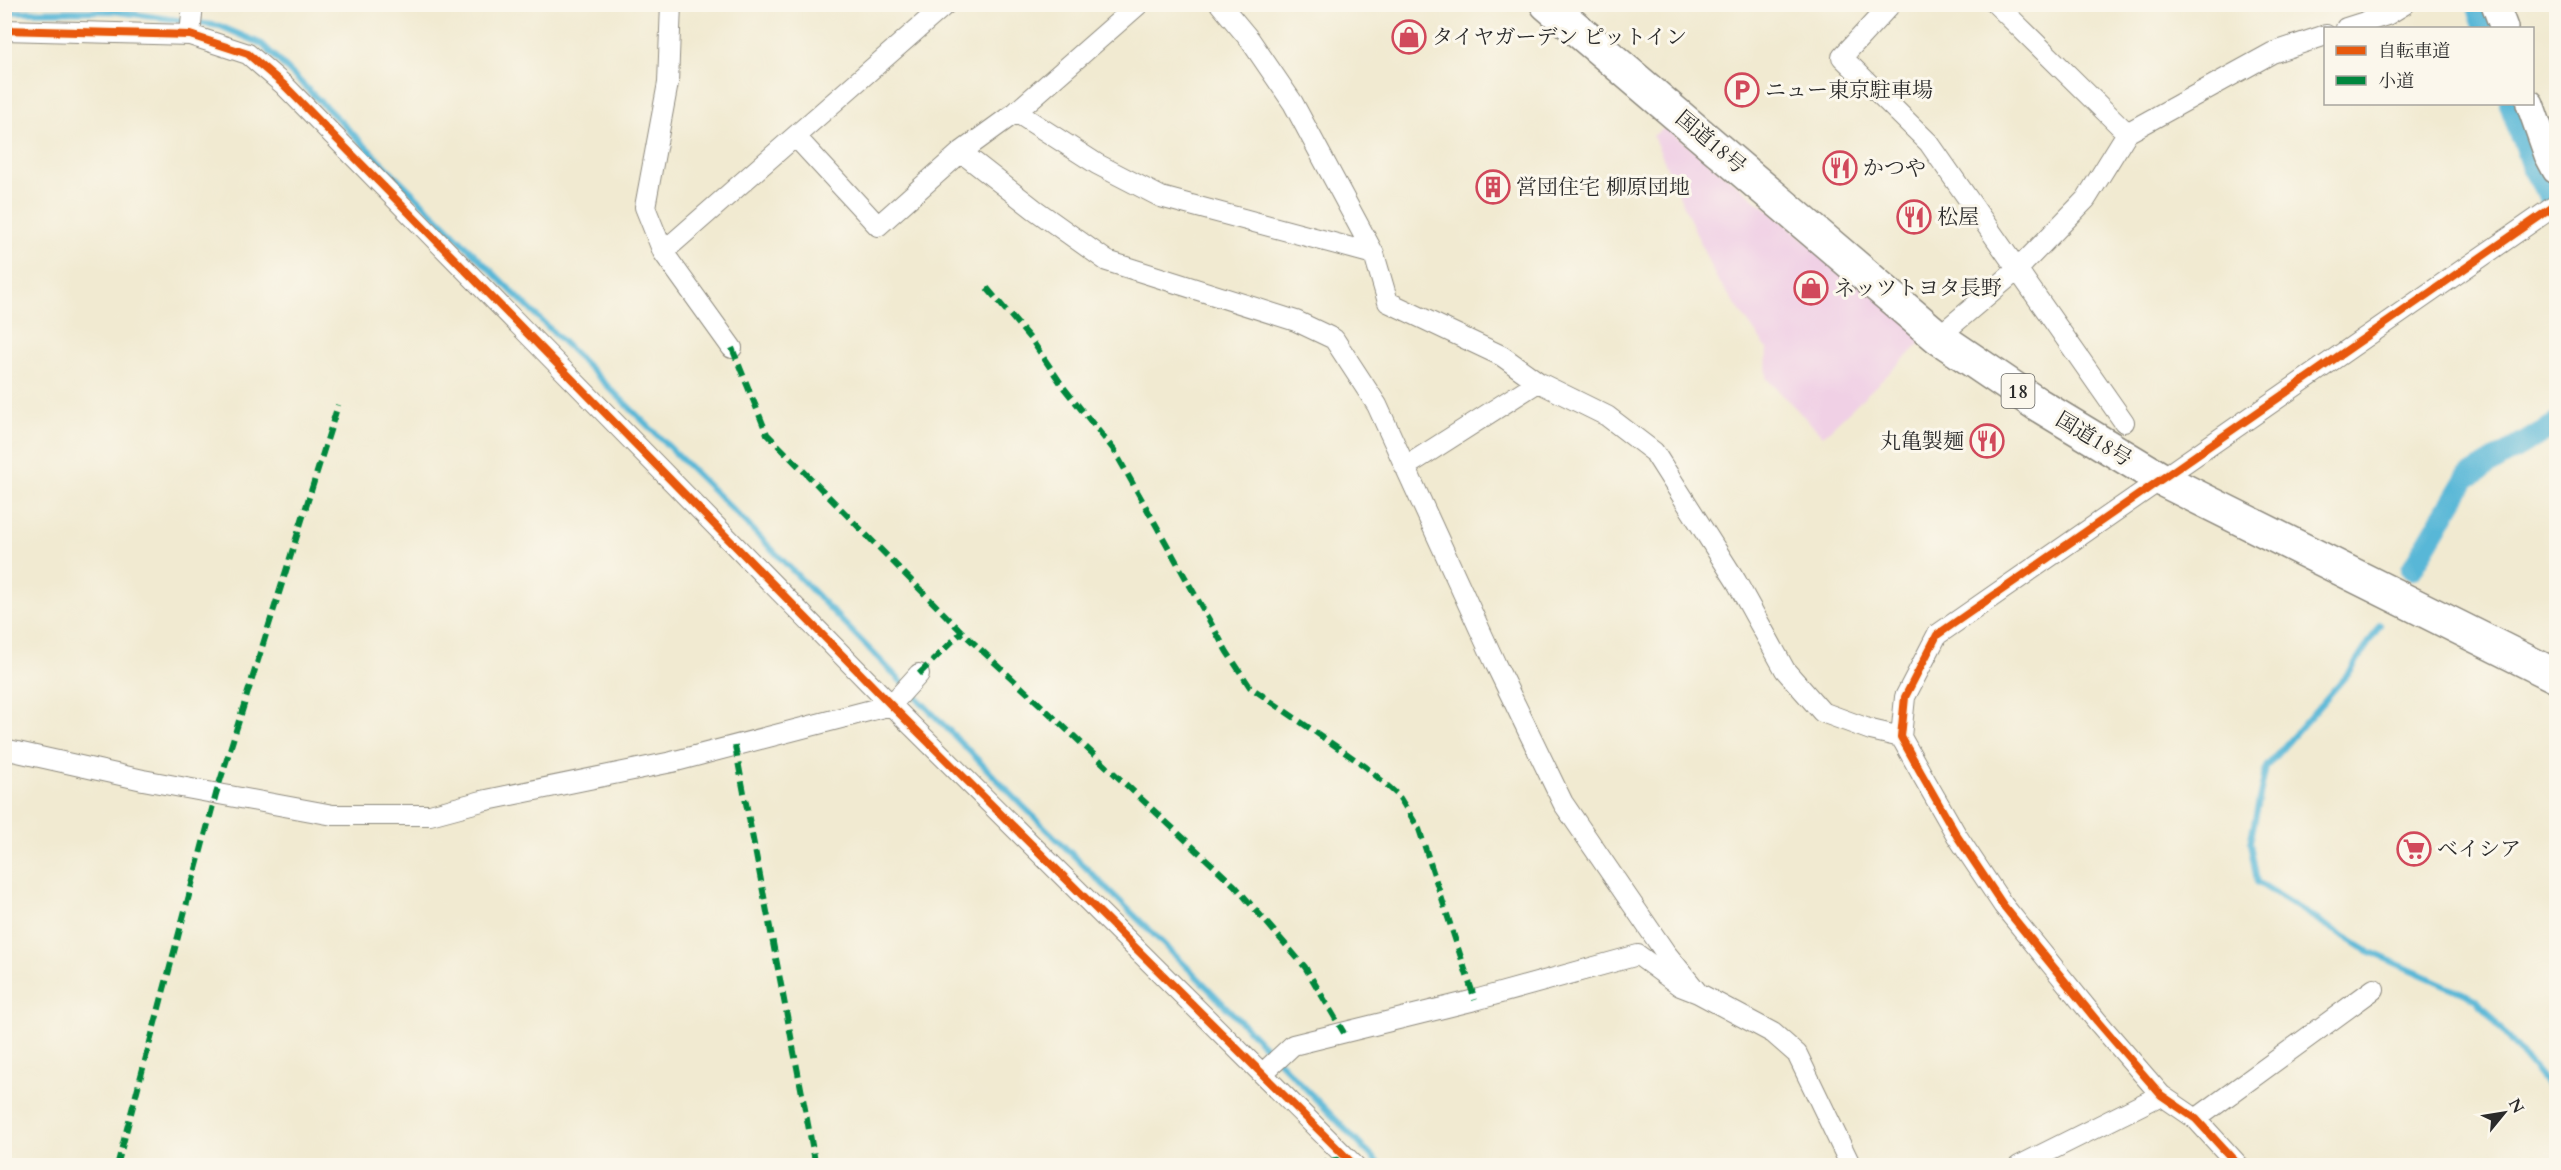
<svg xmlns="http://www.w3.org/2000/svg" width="2561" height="1170" font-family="Cardo,'Noto Serif JP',serif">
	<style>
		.built { fill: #f0d0e5 }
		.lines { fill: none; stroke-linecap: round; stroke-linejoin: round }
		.stream { stroke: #59b7d7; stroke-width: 6 }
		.canal { stroke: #59b7d7; stroke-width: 22 }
		.street-casing { stroke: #8e8a7e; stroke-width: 22 }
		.secondary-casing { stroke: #8e8a7e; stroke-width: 30 }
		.highway-casing { stroke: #8e8a7e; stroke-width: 36 }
		.street { stroke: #fff; stroke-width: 20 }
		.secondary { stroke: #fff; stroke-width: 27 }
		.highway { stroke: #fff; stroke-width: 33 }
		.quiet { stroke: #00873e; stroke-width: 6; stroke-dasharray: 12 6; stroke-linecap: butt }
		.cycleway-casing { stroke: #fbf7ec; stroke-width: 11 }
		.cycleway { stroke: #e8590c; stroke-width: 8 }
		.labels { text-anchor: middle; stroke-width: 6; stroke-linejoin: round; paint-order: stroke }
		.shield { fill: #fbf7ec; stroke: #696865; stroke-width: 1.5 }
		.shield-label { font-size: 20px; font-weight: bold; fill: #2b2b2b }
		.poi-label { font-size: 21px; fill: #2b2b2b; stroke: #fbf7ec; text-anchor: start }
		.street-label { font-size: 21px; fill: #2b2b2b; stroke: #fbf7ec }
	</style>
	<rect width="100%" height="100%" fill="#fbf7ec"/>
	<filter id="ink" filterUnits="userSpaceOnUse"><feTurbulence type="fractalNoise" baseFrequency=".0167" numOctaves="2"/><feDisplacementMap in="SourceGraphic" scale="12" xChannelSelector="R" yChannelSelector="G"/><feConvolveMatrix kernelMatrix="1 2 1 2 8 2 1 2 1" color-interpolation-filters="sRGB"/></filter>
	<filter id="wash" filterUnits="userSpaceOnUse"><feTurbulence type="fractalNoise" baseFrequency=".008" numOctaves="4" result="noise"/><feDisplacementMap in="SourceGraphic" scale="24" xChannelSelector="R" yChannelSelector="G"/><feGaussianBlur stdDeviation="1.35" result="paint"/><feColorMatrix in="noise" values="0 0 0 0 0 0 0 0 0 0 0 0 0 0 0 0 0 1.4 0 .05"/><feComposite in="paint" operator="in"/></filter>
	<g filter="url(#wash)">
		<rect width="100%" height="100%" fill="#f1ead1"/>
		<path class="built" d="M1665,127L1927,337L1823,436L1766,378L1767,349L1715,276L1653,136Z"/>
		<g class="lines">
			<path class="stream" d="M4,12L112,11L220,26L262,44L743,520L1023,806L1196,976L1381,1166
				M2380,625L2351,670L2266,767L2250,843L2257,882L2366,950L2476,999L2545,1083L2556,1101"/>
			<path class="canal" d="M2477,4L2485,28
				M2510,104L2533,169L2556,208
				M2412,569L2466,478L2556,424"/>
		</g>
	</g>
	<g filter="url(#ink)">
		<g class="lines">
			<defs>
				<path id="street" d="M671,4L668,83L645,207L663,252L732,348
					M1220,4L1250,40L1293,103L1374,254L1388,302L1502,356L1538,382L1607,416L1654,452L1736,581L1785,670L1822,712L1871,730L1901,737
					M1891,4L1842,57L1929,143L2124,422
					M1996,4L2127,133
					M2346,28L2387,15L2405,4
					M4,30L190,35L248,54L284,85L891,705L1355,1166
					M190,35L193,4
					M1016,112L1139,4
					M796,137L878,226L961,152L1016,112L1097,164L1161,197L1374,254
					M961,152L1034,209L1107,261L1296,321L1334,339L1377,405L1496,665L1563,803L1665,952L1698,993
					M663,252L946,4
					M1938,337L2017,270L2086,199L2127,133L2272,53L2326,35
					M1405,467L1538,382
					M4,749L143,780L333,815H430L482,801L672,762L891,705L919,674
					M1263,1073L1293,1045L1475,1000L1638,955L1680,986L1698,993L1773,1033L1797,1054L1851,1166
					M2196,1119L2374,989
					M2019,1166L2161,1095
					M2239,1166L2196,1119L2161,1095L2097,1021L2003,905L1957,836L1921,773L1901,737L1905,697L1937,635L2556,205"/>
				<path id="secondary" d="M2495,4L2504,28
					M2530,104L2548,155L2556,170"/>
				<path id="highway" d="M1547,4L1938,337L2037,404L2161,479L2556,676"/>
			</defs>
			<use href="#street" class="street-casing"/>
			<use href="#secondary" class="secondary-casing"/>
			<use href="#highway" class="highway-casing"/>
			<use href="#street" class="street"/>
			<use href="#secondary" class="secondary"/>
			<use href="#highway" class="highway"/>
			<path class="quiet" d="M4,5H193
				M987,288L1033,342L1064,388L1114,450L1227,652L1250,687L1366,767L1398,795L1419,829L1475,1000
				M732,348L767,434L962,632L1235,886L1305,967L1344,1033
				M919,674L962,632
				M735,746L816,1166
				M117,1166L216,794L338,405
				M1297,1166L1348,1158"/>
			<defs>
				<path id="cycleway" d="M4,30L190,35L248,54L284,85L891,705L1355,1166
					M2239,1166L2196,1119L2161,1095L2097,1021L2003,905L1957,836L1921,773L1901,737L1905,697L1937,635L2556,205"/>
			</defs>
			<use href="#cycleway" class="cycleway-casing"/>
			<use href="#cycleway" class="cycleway"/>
		</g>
	</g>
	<defs>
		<symbol id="shop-ring" viewBox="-11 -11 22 22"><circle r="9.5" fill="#fbf7ec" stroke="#d1495b" stroke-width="1.5"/><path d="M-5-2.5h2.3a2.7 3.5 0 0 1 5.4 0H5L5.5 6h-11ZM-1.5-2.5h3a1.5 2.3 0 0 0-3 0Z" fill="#d1495b"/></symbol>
		<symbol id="parking-ring" viewBox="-11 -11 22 22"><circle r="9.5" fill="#fbf7ec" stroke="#d1495b" stroke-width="1.5"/><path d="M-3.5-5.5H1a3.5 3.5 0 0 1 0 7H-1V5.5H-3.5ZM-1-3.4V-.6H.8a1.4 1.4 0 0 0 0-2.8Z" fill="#d1495b"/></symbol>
		<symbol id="restaurant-ring" viewBox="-11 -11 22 22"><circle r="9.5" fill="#fbf7ec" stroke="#d1495b" stroke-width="1.5"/><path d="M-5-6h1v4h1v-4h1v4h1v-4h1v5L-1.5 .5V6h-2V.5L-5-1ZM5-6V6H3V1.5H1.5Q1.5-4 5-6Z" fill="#d1495b"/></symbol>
		<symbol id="building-ring" viewBox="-11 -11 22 22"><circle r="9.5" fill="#fbf7ec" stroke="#d1495b" stroke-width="1.5"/><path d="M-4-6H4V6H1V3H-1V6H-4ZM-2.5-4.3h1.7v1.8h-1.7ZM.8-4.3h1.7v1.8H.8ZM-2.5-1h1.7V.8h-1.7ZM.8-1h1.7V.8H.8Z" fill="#d1495b"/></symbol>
		<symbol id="supermarket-ring" viewBox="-11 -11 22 22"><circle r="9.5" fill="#fbf7ec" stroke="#d1495b" stroke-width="1.5"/><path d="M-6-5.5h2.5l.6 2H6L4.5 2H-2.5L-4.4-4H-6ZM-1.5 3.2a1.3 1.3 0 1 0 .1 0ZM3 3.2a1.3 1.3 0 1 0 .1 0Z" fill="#d1495b"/></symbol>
	</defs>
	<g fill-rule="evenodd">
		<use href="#shop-ring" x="1390" y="18" width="38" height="38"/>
		<use href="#parking-ring" x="1723" y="71" width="38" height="38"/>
		<use href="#restaurant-ring" x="1821" y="149" width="38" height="38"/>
		<use href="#building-ring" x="1474" y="168" width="38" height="38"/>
		<use href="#restaurant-ring" x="1895" y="198" width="38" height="38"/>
		<use href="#shop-ring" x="1792" y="269" width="38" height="38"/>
		<use href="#restaurant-ring" x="1968" y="422" width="38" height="38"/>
		<use href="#supermarket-ring" x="2395" y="830" width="38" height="38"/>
	</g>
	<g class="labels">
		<rect class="shield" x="2001.5" y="374" width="33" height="34" rx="4.5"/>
		<g class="shield-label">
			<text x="2018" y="398">18</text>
		</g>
		<g class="poi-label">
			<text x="1432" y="44">タイヤガーデン ピットイン</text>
			<text x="1765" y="97">ニュー東京駐車場</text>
			<text x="1863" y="175">かつや</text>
			<text x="1516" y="194">営団住宅 柳原団地</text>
			<text x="1937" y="224">松屋</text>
			<text x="1834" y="295">ネッツトヨタ長野</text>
			<text x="1964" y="448" text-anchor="end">丸亀製麺</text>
			<text x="2437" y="856">ベイシア</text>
		</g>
		<g class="street-label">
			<text transform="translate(1711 142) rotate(40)" y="7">国道18号</text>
			<text transform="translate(2094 439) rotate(31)" y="7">国道18号</text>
		</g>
	</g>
	<rect width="2561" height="1170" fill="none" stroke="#fbf7ec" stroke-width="24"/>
	<rect x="2324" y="27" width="210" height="78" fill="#fbf7ec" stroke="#a8a59f" stroke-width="1.5"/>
	<rect x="2336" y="46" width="30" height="9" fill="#e8590c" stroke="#a8a59f" stroke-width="1.5"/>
	<text x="2378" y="57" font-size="18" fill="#2b2b2b">自転車道</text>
	<rect x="2336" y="76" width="30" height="9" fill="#00873e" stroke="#a8a59f" stroke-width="1.5"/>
	<text x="2378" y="87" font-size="18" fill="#2b2b2b">小道</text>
	<g transform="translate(2504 1113) rotate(60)" stroke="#fbf7ec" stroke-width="4.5" paint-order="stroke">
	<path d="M0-4.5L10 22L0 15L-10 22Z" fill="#2b2b2b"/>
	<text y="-9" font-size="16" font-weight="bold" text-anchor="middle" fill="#2b2b2b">N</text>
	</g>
</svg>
